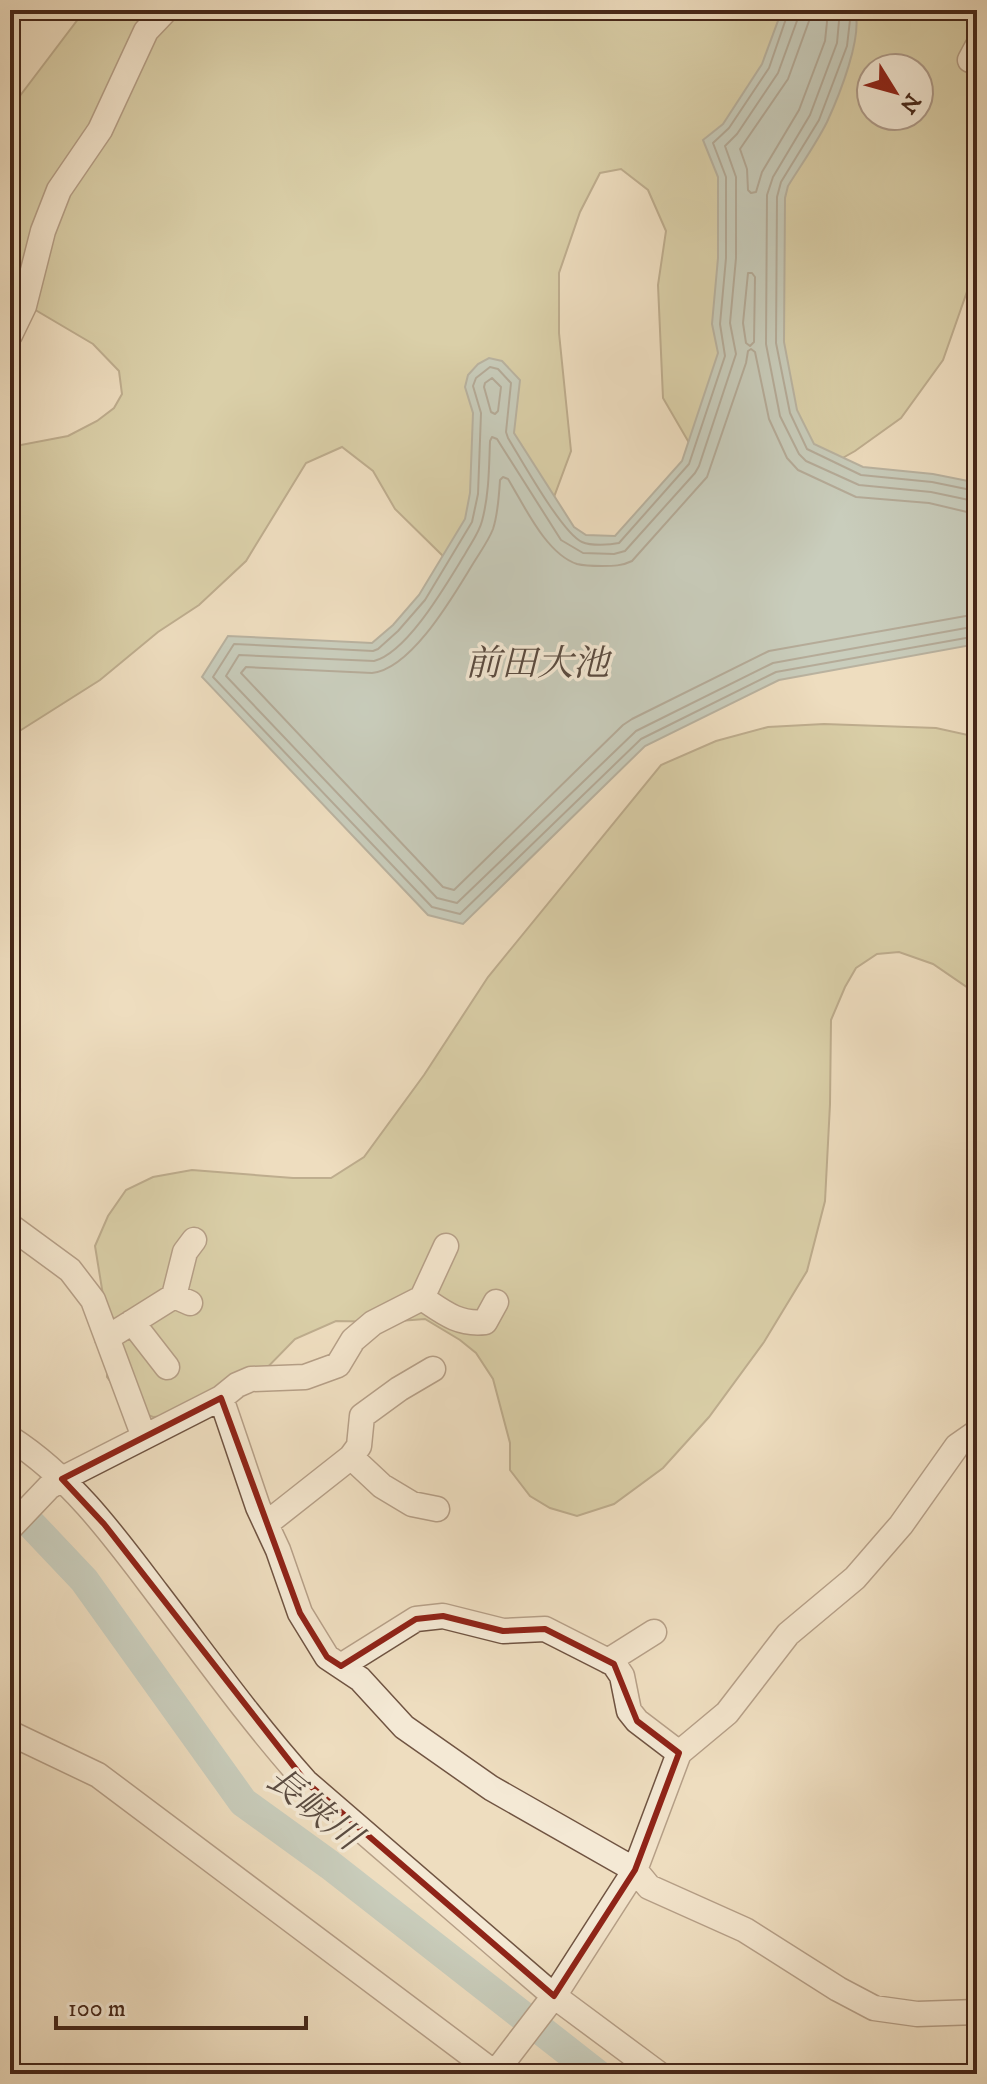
<svg xmlns="http://www.w3.org/2000/svg" width="987" height="2084" font-family="'IM FELL DW Pica','Noto Serif JP',serif">
	<style>
		.green { fill: #c0bf8c; stroke: #837352; stroke-width: 2; fill-rule: evenodd }
		.water { fill: #9bbab9; stroke: #797f79; stroke-width: 2 }
		.lines { fill: none; stroke-linecap: round; stroke-linejoin: round }
		.shore { stroke: #707069; stroke-width: 2 }
		.stream { stroke: #797f79; stroke-width: 5 }
		.river { stroke: #9bbab9; stroke-width: 30 }
		.minor-casing { stroke: #705442; stroke-width: 27 }
		.minor { stroke: #f4e9d5; stroke-width: 24 }
		.marked { fill: none; stroke: #8f2418; stroke-width: 6; stroke-linejoin: round }
		.labels { text-anchor: middle; stroke-width: 7; stroke-linejoin: round; paint-order: stroke }
		.water-label { font-size: 36px; font-style: italic; fill: #5b4c41; stroke: #f4e9d5 }
	</style>
	<rect width="100%" height="100%" fill="#eeddbf"/>
	<filter id="stains"><feTurbulence type="fractalNoise" baseFrequency=".0025" numOctaves="4"/><feColorMatrix values="0 0 0 0 .2 0 0 0 0 .09 0 0 0 0 .02 0 0 0 .5 -.17"/></filter>
	<radialGradient id="worn" r=".72"><stop offset=".6" stop-color="#630" stop-opacity="0"/><stop offset="1" stop-color="#630" stop-opacity=".3"/></radialGradient>
	<path class="green" d="M85,10H977V263L943,360L901,418L855,451L793,486L736,465L688,441L663,398L658,285L666,231L648,190L621,169L600,173L580,212L559,273V333L571,451L544,524L444,557L395,509L373,471L342,447L306,463L246,561L199,605L158,632L100,680L10,737V447L68,436L97,421L114,408L122,394L119,371L93,344L10,295V109ZM871,68H919V116H871Z
		M824,724L936,728L977,737V994L933,964L899,952L877,954L856,968L845,987L831,1020L830,1104L825,1201L807,1271L764,1342L709,1417L663,1468L614,1504L577,1516L550,1508L530,1496L510,1470V1443L493,1379L476,1353L460,1340L425,1319L386,1322L336,1321L295,1339L258,1377L185,1415L153,1417L130,1408L107,1377L109,1332L95,1246L108,1216L126,1190L153,1177L192,1170L293,1178H331L364,1157L424,1075L488,977L661,765L716,741L768,727Z"/>
	<path class="water" d="M782,10H855C863,37 839,96 827,122C816,144 801,165 788,186L785,198L784,342L797,410L814,444L863,467L933,474L973,482L977,481V644L779,680L645,746L463,924L428,915L202,677L228,636L372,643L393,625L419,595L465,519L470,493L473,413L465,387L468,375L478,364L489,358L502,361L520,380L514,433L574,527L586,535L615,536L682,461L718,353L712,324L718,258V177L703,140L723,124L762,64Z"/>
	<g class="lines">
		<path class="shore" d="M789,10L769,68L729,128L713,143L726,177V258L720,324L725,356L689,464L619,543C610,545 591,546 582,542C562,533 521,459 508,438L506,432L511,383L498,369L490,367L476,378L473,386L481,413L478,494L472,522L425,600L398,631L378,649L373,651L234,644L213,677L432,907L460,914L641,739L776,672L977,636
			M799,10L798,18L778,73L737,134L725,146L736,177V258L730,323L736,354L699,466L695,473L625,551L614,554L583,553L561,540L497,439L492,437L490,441C489,468 489,495 482,521C479,533 471,543 465,554C447,583 408,652 374,661L239,655L226,676L437,898L457,903L636,731L773,663L977,626
			M811,10L809,21L788,79L740,149L747,169L748,190L751,193L756,192L762,172L799,110L825,41L827,22L826,10
			M838,10L839,21L837,43L810,115L773,177L767,195L766,344L780,416L799,454L806,461L859,485L931,492L969,500H977
			M848,10L850,20L847,46L819,120L781,182L777,197L776,343L790,413L807,449L861,475L932,482L971,490L977,489
			M748,273H752L755,277L754,342L750,346L746,343L743,323Z
			M492,378L501,387L498,411L495,414L491,412L484,387L485,383Z
			M977,512H967L929,503L856,497L798,470L787,458L769,419L755,352L751,349L748,351L746,363L707,477L632,561C622,566 613,566 602,566C594,566 585,566 577,564C546,554 524,505 508,479L503,477L500,480C499,496 498,514 493,529C488,542 478,555 471,567C452,598 411,669 372,673L246,667L241,673L443,887L454,890L623,725L632,719L769,651L977,614"/>
		<path class="stream" d="M10,1062C19,1080 24,1098 10,1115"/>
		<path class="river" d="M10,1507L30,1523L84,1580L243,1802L330,1865L597,2074"/>
		<defs>
			<path id="minor" d="M970,60L977,47
				M10,335L24,306L43,231L59,190L100,130L146,31L166,10
				M10,1226L70,1270L93,1300L144,1437
				M174,1296L185,1252L194,1240
				M422,1298C443,1312 458,1325 485,1322L496,1302
				M132,1322L167,1367
				M107,1338L174,1296L190,1303
				M221,1398L258,1507L278,1550L300,1613L327,1657L360,1679L404,1727L491,1788L635,1870L649,1887L745,1930L838,1989L874,2008L917,2014L977,2012
				M10,1438C71,1477 114,1536 157,1593C206,1657 252,1722 306,1782L554,1996L659,2074
				M351,1457L359,1446L362,1416L399,1389L433,1369
				M266,1524L351,1457L382,1486L412,1504L437,1509
				M10,1528L49,1487L62,1479L221,1398L237,1385L251,1379L305,1377L338,1365L353,1340L373,1323L422,1298L446,1246
				M608,1661L654,1632
				M341,1666L416,1619L443,1616L503,1631L545,1629L614,1664L622,1676L629,1711L637,1721L679,1753
				M10,1733L98,1775L496,2074
				M495,2073L554,1996L635,1870L679,1753L727,1713L788,1634L855,1578L901,1525L957,1446L977,1432"/>
		</defs>
		<use href="#minor" class="minor-casing"/>
		<use href="#minor" class="minor"/>
	</g>
	<path d="M0 0H987V2084H0ZM221,1398L300,1613L327,1657L341,1666L416,1619L443,1616L503,1631L545,1629L614,1664L637,1721L679,1753L635,1870L554,1996L306,1782L104,1524L62,1479Z" fill="#eeddbf" fill-opacity=".55" fill-rule="evenodd"/>
	<path class="marked" d="M221,1398L300,1613L327,1657L341,1666L416,1619L443,1616L503,1631L545,1629L614,1664L637,1721L679,1753L635,1870L554,1996L306,1782L104,1524L62,1479Z"/>
	<g class="labels">
		<g class="water-label">
			<text x="537" y="675">前田大池</text>
			<text transform="translate(315 1807) rotate(39)" y="13">長峡川</text>
		</g>
	</g>
	<rect width="987" height="2084" fill="none" stroke="#eeddbf" stroke-width="40"/>
	<rect x="12" y="12" width="963" height="2060" fill="none" stroke="#462719" stroke-width="4"/>
	<rect x="20" y="20" width="947" height="2044" fill="none" stroke="#462719" stroke-width="2"/>
	<g transform="translate(895 92) rotate(127)"><circle r="38" fill="#f4e9d5" stroke="#ae9b8a" stroke-width="2"/>
	<path d="M0-6L14 30L0 20L-14 30Z" fill="#8f2418"/>
	<text y="-12" font-size="22" font-weight="bold" text-anchor="middle" fill="#462719">N</text>
	</g>
	<path d="M56 2016v12h250v-12" fill="none" stroke="#462719" stroke-width="4"/>
	<text x="68" y="2016" font-size="24" fill="#462719" stroke="#f4e9d5" stroke-width="6" paint-order="stroke">100 m</text>
	<rect width="100%" height="100%" filter="url(#stains)"/>
	<rect width="100%" height="100%" fill="url(#worn)"/>
</svg>
